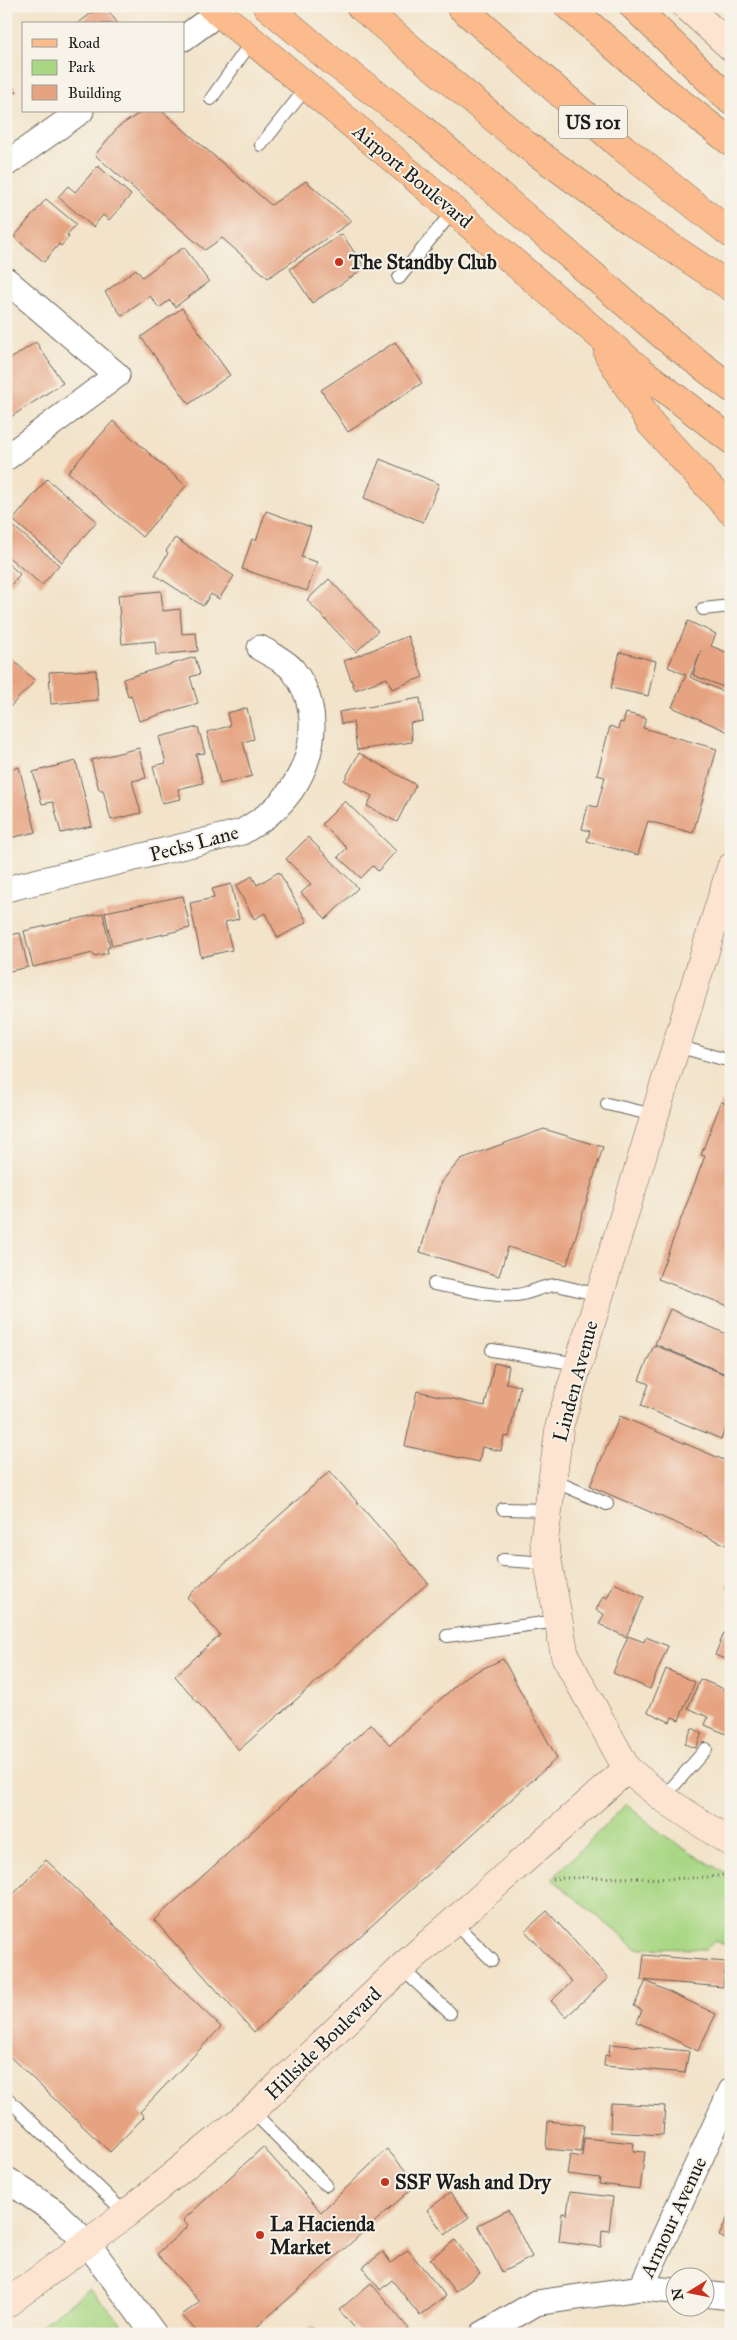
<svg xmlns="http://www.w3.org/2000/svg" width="737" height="2340" font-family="'IM FELL Great Primer',serif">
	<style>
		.green { fill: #a9d784; stroke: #627a50 }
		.building { fill: #e6a381 }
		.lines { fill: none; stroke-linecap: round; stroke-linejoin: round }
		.lane-casing { stroke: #676259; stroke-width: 14 }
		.street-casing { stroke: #676259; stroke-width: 27 }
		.secondary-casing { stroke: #676259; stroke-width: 29 }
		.primary-casing { stroke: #676259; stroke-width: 29 }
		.highway-casing { stroke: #676259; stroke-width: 29 }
		.path { stroke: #676259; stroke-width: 3; stroke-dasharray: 1 4; stroke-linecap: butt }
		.lane { stroke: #fff; stroke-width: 12 }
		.street { stroke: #fff; stroke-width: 25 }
		.secondary { stroke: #fde4d1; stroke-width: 28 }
		.primary { stroke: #fbbb8c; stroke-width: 28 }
		.highway { stroke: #fbbb8c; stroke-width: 28 }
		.poi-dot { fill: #c8321e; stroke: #f7f3e8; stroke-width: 2 }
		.labels { text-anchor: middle; stroke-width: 4; stroke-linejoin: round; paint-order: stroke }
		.shield { fill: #f7f3e8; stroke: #5e5c59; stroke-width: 1 }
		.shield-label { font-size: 19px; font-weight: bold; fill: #1c1c1c }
		.street-label { font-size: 20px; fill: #1c1c1c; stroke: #f7f3e8 }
		.poi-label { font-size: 20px; font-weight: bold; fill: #1c1c1c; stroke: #f7f3e8; text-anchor: start }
	</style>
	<rect width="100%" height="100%" fill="#f7f3e8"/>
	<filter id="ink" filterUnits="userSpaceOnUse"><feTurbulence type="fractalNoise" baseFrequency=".02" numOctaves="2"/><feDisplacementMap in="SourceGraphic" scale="10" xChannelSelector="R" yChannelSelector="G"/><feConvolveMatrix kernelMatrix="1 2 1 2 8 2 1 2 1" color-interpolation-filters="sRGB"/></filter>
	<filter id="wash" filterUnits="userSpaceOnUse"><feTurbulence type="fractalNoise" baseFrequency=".0096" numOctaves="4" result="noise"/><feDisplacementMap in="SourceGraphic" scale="20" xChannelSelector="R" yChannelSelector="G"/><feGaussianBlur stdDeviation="1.12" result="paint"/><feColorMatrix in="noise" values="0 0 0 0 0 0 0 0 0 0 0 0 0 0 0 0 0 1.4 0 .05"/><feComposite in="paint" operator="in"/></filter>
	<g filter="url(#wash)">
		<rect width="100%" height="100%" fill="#f2e3c9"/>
		<path class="green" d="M626,1804L662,1834L731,1877V1947L715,1941L706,1949L636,1948L552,1879Z
			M90,2288L130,2334H29Z"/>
		<g id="blocks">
			<path class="building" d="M101,6H105L118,24H77Z
				M6,81L17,91L6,102Z
				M143,111H162L271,205L306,181L352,221L268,278L222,238L205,250L95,155L118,127Z
				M98,166L131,195L109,220L103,215L93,227L58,197L68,186L75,192Z
				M46,199L76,224L67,235L69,237L61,246L59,244L44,262L14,237Z
				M342,234L365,268L312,303L290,269Z
				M184,247L209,282L175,307L170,300L159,308L150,296L122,316L105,292L136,269L142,277Z
				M182,308L230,375L189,404L141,337Z
				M36,342L63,383L6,420V362Z
				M395,342L422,383L348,432L321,390Z
				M113,421L186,486L142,537L68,472Z
				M380,459L439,484L423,522L364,498Z
				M47,479L97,521L62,562L13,520Z
				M266,511L311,527L301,557L317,562L307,591L242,569L252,539L256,541Z
				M6,520L59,565L42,585L6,555Z
				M175,538L234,576L219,599L211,594L203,606L155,575L168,553L166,551Z
				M6,562L20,574L6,591Z
				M329,579L378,631L356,652L307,600Z
				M161,591L163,611L180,609L182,634L196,633L198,651L156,655L155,641L122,644L118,595Z
				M688,621L716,634L711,646L731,654V690L693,675L701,651L690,677L731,695V733L672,707L686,675L668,667Z
				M408,636L423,677L392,689L387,678L355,690L344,661Z
				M620,652L656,661L648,696L611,688Z
				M6,653L35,681L6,711Z
				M195,657L200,674L190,677L198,703L139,721L131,695L128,696L123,679Z
				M96,670L98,700L51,704L49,672Z
				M420,698L423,721L410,723L412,742L357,750L353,722L341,724L339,712Z
				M247,708L254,739L243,742L252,776L220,784L207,732L230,726L227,713Z
				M626,713L646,718L643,728L717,749L693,833L648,821L638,855L587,841L590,831L582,829L588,805L597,807L605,777L597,775L610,726L618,729L620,722L623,723Z
				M198,727L205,753L196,754L203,783L178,789L181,799L162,803L153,766L166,763L159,737Z
				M139,748L146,778L132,781L141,813L111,820L103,790H99L91,760Z
				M359,753L416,785L397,822L367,806L372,796L344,781Z
				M76,761L92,826L61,833L53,802L42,804L33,772Z
				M19,767L36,832L10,838L6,828V771Z
				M345,801L396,851L378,871L373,866L361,878L338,857L347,848L322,824Z
				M308,837L358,888L326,919L301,893L311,884L286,859Z
				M279,872L307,922L278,938L265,913L254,919L236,886L252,876L257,885Z
				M231,884L239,919L225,922L232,950L201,957L190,903L214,898L212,889Z
				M183,896L190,928L112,946L105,912Z
				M103,913L110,947L107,948L108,953L94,956L93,953L33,967L24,931Z
				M20,933L28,967L6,972V936Z
				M721,1102L731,1105V1307L658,1279L705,1156L701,1155Z
				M544,1129L603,1147L567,1265L508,1247L499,1276L420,1252L441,1182L461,1159Z
				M670,1309L731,1336V1362L726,1374L655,1344Z
				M654,1345L731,1377V1417L721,1439L641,1406L649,1384L639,1380Z
				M494,1363L509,1366L506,1383L520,1386L509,1437L504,1436L501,1451L482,1447L479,1462L405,1446L417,1391L485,1406Z
				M620,1416L731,1463V1547L590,1486Z
				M330,1471L428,1583L239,1750L175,1676L220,1635L187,1597Z
				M731,1576V1589L726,1587Z
				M614,1583L644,1597L626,1637L599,1624L604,1614L596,1610L603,1596L607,1598Z
				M724,1633L731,1635V1661L715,1655Z
				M628,1636L644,1642L646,1637L668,1646L650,1689L613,1673Z
				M503,1659L557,1758L254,2032L154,1920L371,1724L390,1745L465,1677Z
				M666,1669L695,1682L679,1720L672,1717L670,1722L648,1712Z
				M700,1679L731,1692V1736L705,1725L708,1717L688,1708Z
				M692,1728L702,1733L696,1748L685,1744Z
				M46,1860L221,2027L140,2112L144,2117L110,2152L6,2053V1898L8,1900Z
				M547,1911L608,1978L566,2017L551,2001L572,1982L525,1931Z
				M644,1955L726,1962L723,1987L641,1980Z
				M646,1981L716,2014L698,2051L637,2022L642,2010L634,2006Z
				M610,2044L689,2051L685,2073L604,2066L605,2055L609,2056Z
				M611,2103L665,2106L663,2135L610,2132Z
				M548,2121L584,2125L581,2152L546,2149Z
				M584,2138L634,2143L633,2151L645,2152L640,2189L599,2184L600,2178L567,2174L570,2155L582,2157Z
				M263,2147L321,2212L387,2149L417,2184L249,2334H199L182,2315L200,2302L157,2254L188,2226L183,2220Z
				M570,2192L613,2197L609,2231L602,2230L601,2247L559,2242L562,2213L567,2214Z
				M450,2193L469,2217L445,2235L427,2210Z
				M508,2210L532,2257L502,2272L478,2225Z
				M731,2210V2242L719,2236Z
				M455,2240L480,2273L455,2292L430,2259Z
				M408,2250L446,2296L420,2316L392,2280L380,2290L363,2267L383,2252L391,2263Z
				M371,2283L408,2328L401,2334H360L339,2310Z
				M311,2326L318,2334H301Z"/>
		</g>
	</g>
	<g filter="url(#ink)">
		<use href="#blocks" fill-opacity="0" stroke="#676259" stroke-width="1"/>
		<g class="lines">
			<defs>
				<path id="lane" d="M211,99L252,41
					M261,145L307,87
					M399,278L453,211
					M703,609L731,606
					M677,1046L723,1059
					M607,1104L654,1115
					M434,1284C460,1288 489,1297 516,1295C530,1294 543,1285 557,1285L599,1295
					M492,1350L578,1364
					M552,1480L607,1504
					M503,1509L548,1510
					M503,1560L548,1563
					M447,1636L558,1621
					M663,1798L706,1749
					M453,1922L492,1960
					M401,1968L450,2013
					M6,2097L126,2214
					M252,2111L326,2185"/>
				<path id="street" d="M184,38L218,13L222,6
					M6,164L81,111
					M6,280L117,375L6,458
					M6,889L242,832C252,826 262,820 271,812C312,778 328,713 292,669C284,660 270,654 260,648
					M6,2179L55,2212L88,2244L154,2334
					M641,2288L731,2091
					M704,2294L731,2297
					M483,2334L536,2303L641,2288L674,2291"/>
				<path id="secondary" d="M686,6L731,47
					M731,867L560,1424L544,1541L565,1656L627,1769L663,1798L731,1843
					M6,2304L126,2214L252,2111L401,1968L627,1769"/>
				<path id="primary" d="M211,6L392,158L640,370L731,440
					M267,6L332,61L419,126L666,338L731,388
					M608,354L651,424L731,511"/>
				<path id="highway" d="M360,6L525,144L624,216L731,287
					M460,6L623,148L731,234
					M568,6L668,93L731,142
					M633,6L731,101"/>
			</defs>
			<use href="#lane" class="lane-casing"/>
			<use href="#street" class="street-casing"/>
			<use href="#secondary" class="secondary-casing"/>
			<use href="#primary" class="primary-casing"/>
			<use href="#highway" class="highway-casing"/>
			<path class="path" d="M552,1879C609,1874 667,1883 724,1875L726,1869"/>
			<use href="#lane" class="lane"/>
			<use href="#street" class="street"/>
			<use href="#secondary" class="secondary"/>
			<use href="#primary" class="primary"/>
			<use href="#highway" class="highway"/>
		</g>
	</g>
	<g class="poi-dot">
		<circle cx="339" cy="262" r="5"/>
		<circle cx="385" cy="2182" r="5"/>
		<circle cx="260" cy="2235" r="5"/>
	</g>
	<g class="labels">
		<rect class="shield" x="559" y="105.5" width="68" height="33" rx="4"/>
		<g class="shield-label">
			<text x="593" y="129">US 101</text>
		</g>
		<g class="street-label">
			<text transform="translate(413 176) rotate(40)" y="7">Airport Boulevard</text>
			<text transform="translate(194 843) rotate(-15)" y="7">Pecks Lane</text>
			<text transform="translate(575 1381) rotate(-75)" y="7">Linden Avenue</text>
			<text transform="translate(323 2043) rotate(-44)" y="7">Hillside Boulevard</text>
			<text transform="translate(673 2217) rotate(-65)" y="7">Armour Avenue</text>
		</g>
		<g class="poi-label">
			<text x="349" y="269">The Standby Club</text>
			<text x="395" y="2189">SSF Wash and Dry</text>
			<text x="270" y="2231">La Hacienda<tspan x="270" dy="23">Market</tspan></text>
		</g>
	</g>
	<rect width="737" height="2340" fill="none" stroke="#f7f3e8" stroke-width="25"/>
	<rect x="22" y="22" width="162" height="90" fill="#f7f3e8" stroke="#9f9d96"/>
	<rect x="32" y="39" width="25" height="8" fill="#fbbb8c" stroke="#9f9d96"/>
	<text x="68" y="48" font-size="15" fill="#1c1c1c">Road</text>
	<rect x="32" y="60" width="25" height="15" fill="#a9d784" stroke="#9f9d96"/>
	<text x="68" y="72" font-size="15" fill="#1c1c1c">Park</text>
	<rect x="32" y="85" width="25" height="15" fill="#e6a381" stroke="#9f9d96"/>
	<text x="68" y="98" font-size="15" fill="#1c1c1c">Building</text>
	<g transform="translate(690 2292) rotate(260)"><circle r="24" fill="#f7f3e8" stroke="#9f9d96"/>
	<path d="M0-4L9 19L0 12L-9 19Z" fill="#c8321e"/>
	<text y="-8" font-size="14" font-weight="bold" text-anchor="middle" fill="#1c1c1c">N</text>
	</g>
</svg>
